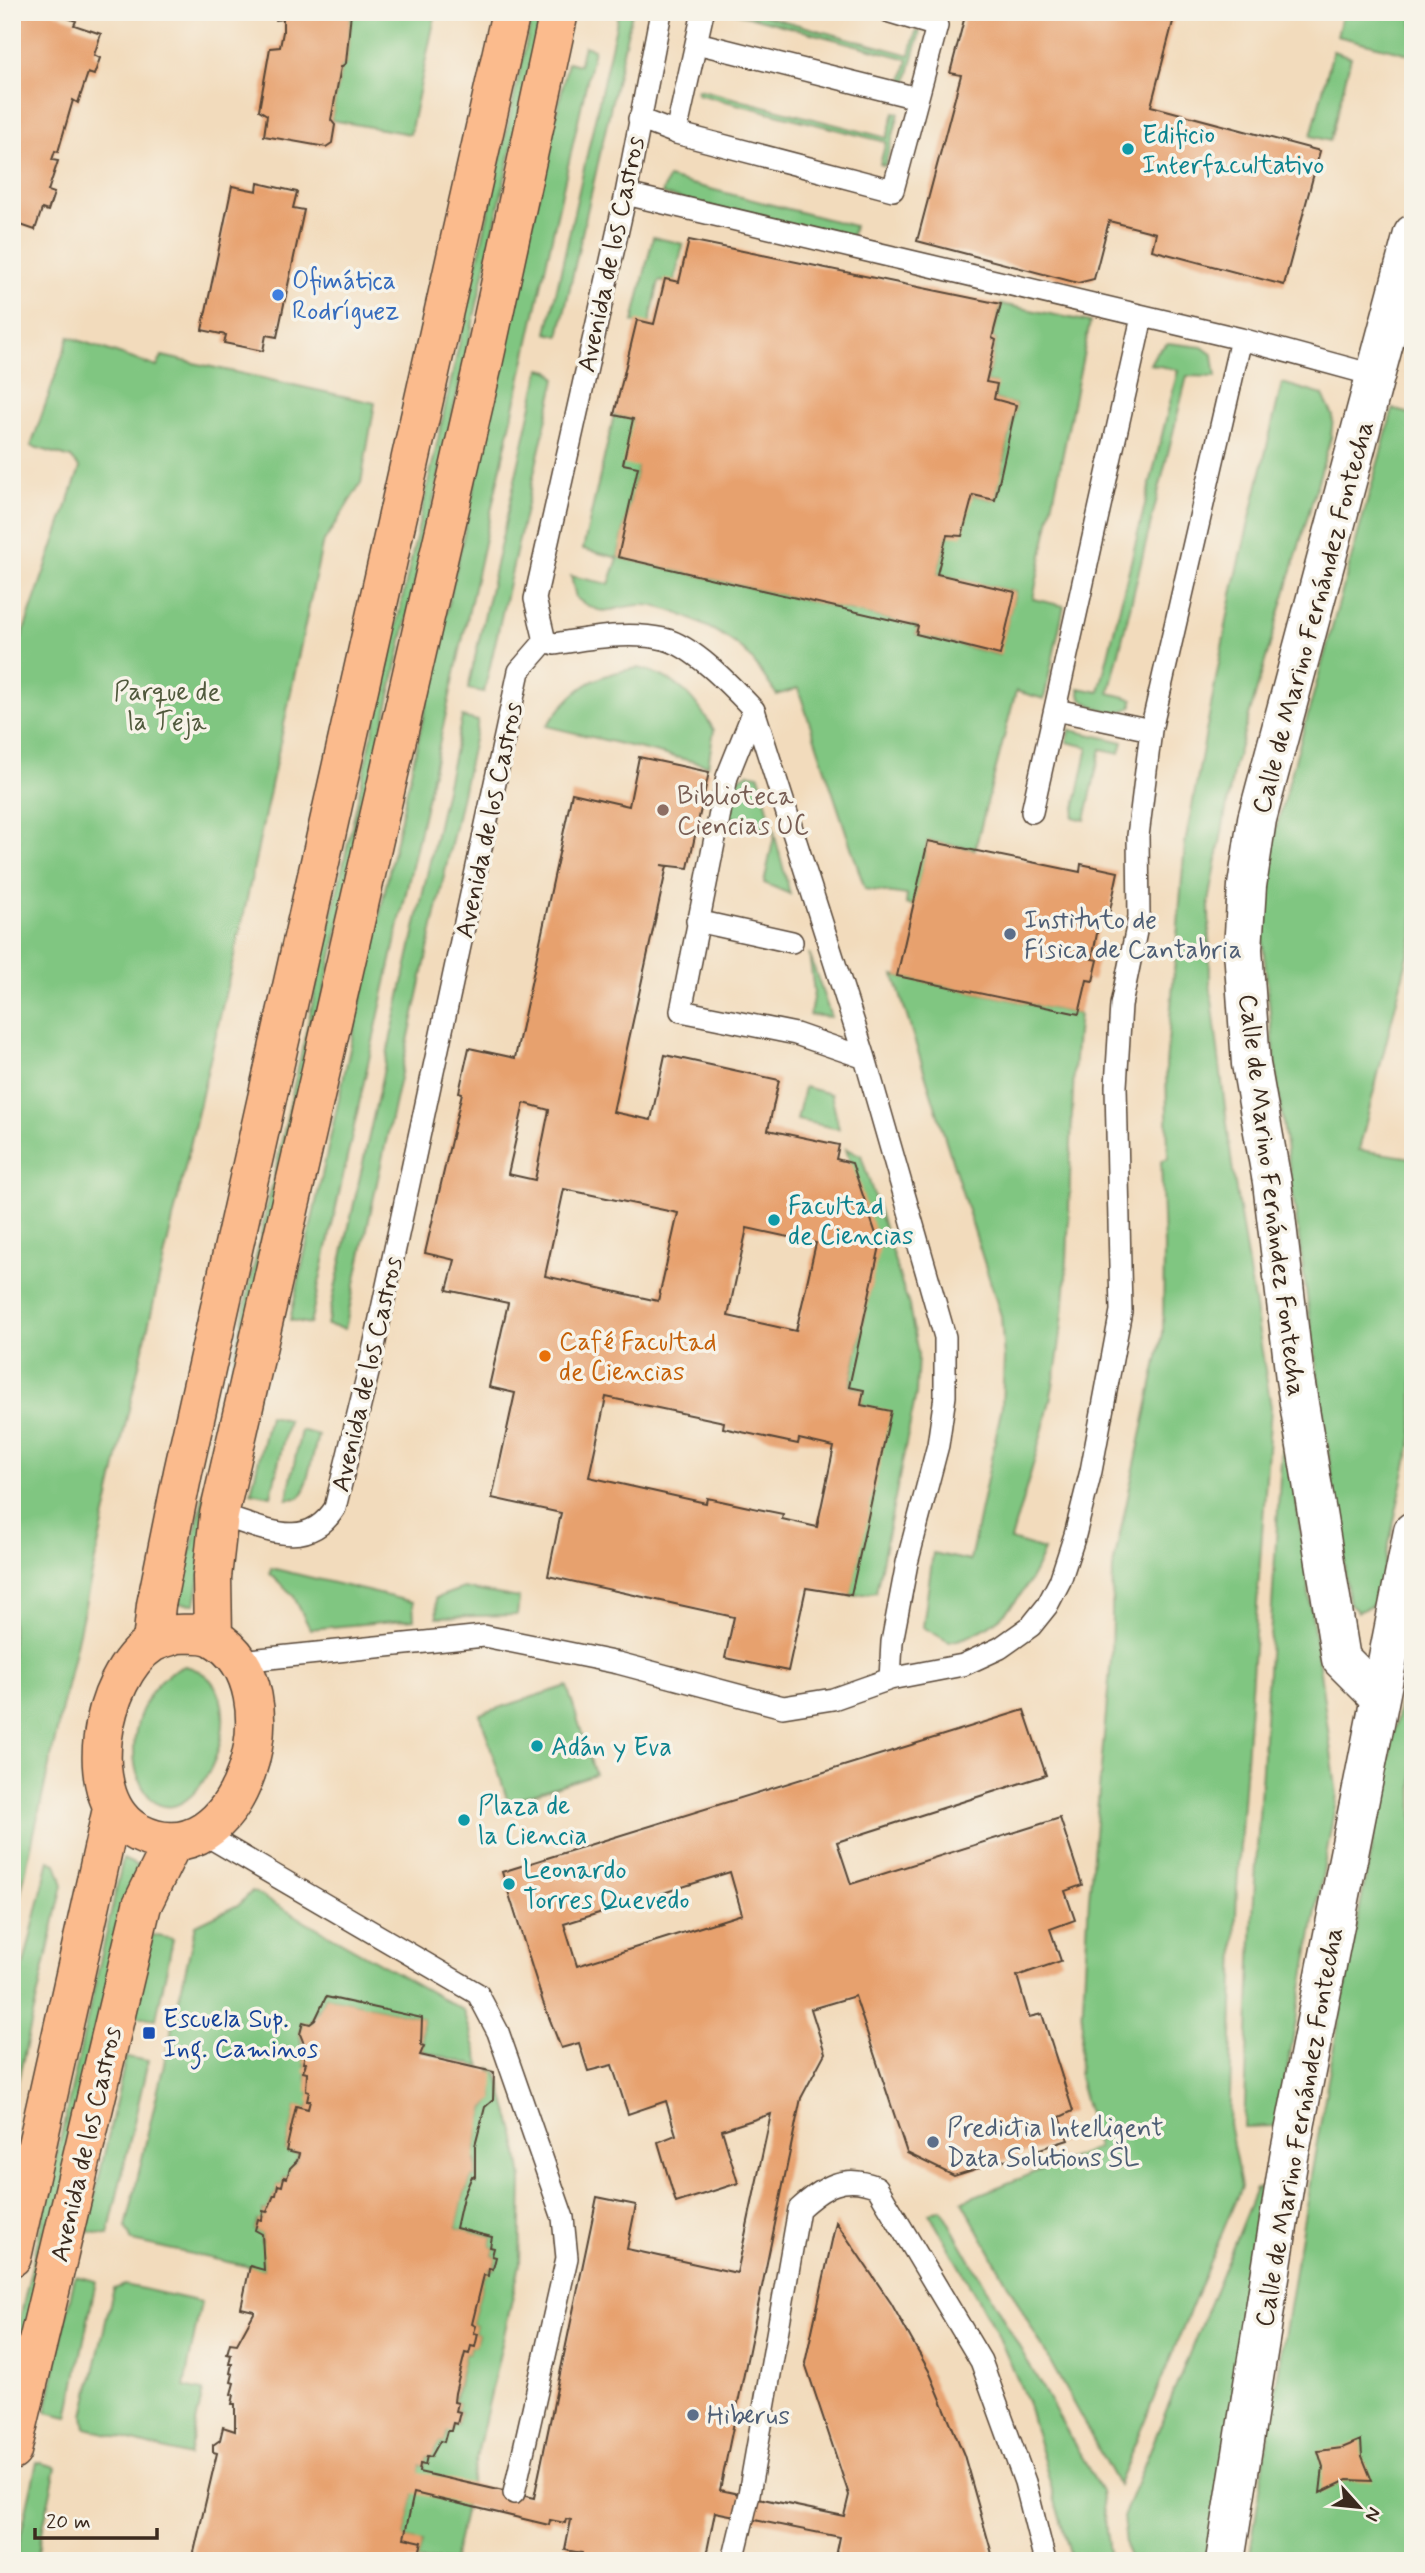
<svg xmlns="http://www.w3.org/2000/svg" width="1425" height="2573" font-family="Mynerve,sans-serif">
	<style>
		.green { fill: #80c681; stroke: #5e7850; stroke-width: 2 }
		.building { fill: #e7a16e; fill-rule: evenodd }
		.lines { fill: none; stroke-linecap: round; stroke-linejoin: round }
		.lane-casing { stroke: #564536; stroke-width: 24 }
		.street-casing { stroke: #564536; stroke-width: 41 }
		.primary-casing { stroke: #564536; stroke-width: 41 }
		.lane { stroke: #fff; stroke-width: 21 }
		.street { stroke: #fff; stroke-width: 38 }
		.primary { stroke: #fbbb8d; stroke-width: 38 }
		.culture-dot { fill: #0f9aa8; stroke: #f7f3e8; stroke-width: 2.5 }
		.shop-dot { fill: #3f7fe0; stroke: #f7f3e8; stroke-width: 2.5 }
		.education-dot { fill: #8d6e63; stroke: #f7f3e8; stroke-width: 2.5 }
		.service-dot { fill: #5c6f8a; stroke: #f7f3e8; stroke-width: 2.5 }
		.food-dot { fill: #e8710a; stroke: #f7f3e8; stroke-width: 2.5 }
		.transit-dot { fill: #1a4fb4; stroke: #f7f3e8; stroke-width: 2.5 }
		.labels { text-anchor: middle; stroke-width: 7; stroke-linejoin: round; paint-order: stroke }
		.culture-label { font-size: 26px; fill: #0d838f; stroke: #f7f3e8; text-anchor: start }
		.street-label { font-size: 26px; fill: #3b2a1e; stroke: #f7f3e8 }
		.shop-label { font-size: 26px; fill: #366cbe; stroke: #f7f3e8; text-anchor: start }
		.park-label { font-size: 26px; fill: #50593c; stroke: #f7f3e8 }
		.education-label { font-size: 26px; fill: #785e54; stroke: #f7f3e8; text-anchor: start }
		.service-label { font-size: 26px; fill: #4e5e75; stroke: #f7f3e8; text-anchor: start }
		.food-label { font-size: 26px; fill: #c56008; stroke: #f7f3e8; text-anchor: start }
		.transit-label { font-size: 26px; fill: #164399; stroke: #f7f3e8; text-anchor: start }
	</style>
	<rect width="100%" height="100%" fill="#f7f3e8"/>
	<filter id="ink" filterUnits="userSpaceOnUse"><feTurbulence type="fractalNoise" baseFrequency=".0143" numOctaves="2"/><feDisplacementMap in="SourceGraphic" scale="14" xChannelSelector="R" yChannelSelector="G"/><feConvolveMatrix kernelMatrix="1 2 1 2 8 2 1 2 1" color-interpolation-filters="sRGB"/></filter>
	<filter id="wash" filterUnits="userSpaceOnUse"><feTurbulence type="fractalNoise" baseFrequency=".00686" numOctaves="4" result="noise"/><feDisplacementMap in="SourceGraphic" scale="28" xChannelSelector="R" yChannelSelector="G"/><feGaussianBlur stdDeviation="1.57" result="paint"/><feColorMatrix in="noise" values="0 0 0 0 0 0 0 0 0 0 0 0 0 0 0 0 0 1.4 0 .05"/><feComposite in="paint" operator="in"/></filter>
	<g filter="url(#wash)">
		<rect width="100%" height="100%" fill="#f2dbbc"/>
		<path class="green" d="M351,12H436L410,134L331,120L341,67L346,63Z
			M533,12H542L240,1370L231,1369Z
			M619,12H632L559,336L547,333Z
			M733,12H751L910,55L916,31L920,32L906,85L902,83L908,59Z
			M1343,12H1413V55L1337,36Z
			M584,46L594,49L310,1324L290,1320L568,62L579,65Z
			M1333,51L1351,57L1330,141L1311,136Z
			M698,89L887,138L894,112L899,113L885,166L880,164L886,142L697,94Z
			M668,178L854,226L850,242L662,194Z
			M653,237L683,244L674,284L659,281L649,326L633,322Z
			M1001,304L1090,322L1033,599L1064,606L1044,699L1016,691L975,849L928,841L914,906L906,904L907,895L865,889L798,688L777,695C767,682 759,667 748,655C730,635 669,605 642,605C610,605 609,622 576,598L571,576L609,584L618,558L583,549L614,415L633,419L638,467L618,557L918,626L916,634L999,655L1015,592L937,574L947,535L973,495L995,500L1016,405L994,399L996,384L986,382L996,340L992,338Z
			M69,337L157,367L162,356L375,403L361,483L322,545L244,913L125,1426L12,1932V653L19,645L80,468L71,458L31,446Z
			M1168,343L1202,347L1213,355L1216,377L1187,376L1109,693L1133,699L1132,707C1116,717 1095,708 1081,699L1079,688L1099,692L1178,370L1150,364L1156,353Z
			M540,369L550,371L556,378L484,692L468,689Z
			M1282,383L1323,395L1333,416L1331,437L1234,767L1209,902L1210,983L1232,1165L1271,1407L1237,1888L1229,2124L1241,2187L1118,2485L962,2201L1097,2148L1079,2077L1089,1898L1111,1659L1113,1567L1163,1333L1164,1246L1161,1161L1168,1158L1166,1065L1185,844L1232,594Z
			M1393,409L1413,415V936L1359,1150L1413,1158V1434L1376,1604L1358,1612L1349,1603L1277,1079L1262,935L1275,832Z
			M639,668C678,678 694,697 714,730L708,765L546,726C576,688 590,675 639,668Z
			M462,717L478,721L345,1329L327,1325Z
			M1070,730L1123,742L1120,753L1101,749L1085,820L1073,817L1088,747L1067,742Z
			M748,773L759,775L790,894L764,883L775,832L730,816L738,779Z
			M809,953L831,1017L810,1015L814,992Z
			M894,975L1079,1014C1065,1137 1076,1264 1053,1386C1043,1438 1025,1489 1011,1540L1044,1550C1027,1595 998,1632 949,1642L923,1627L933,1553L970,1561L1002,1406L1004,1359L1001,1316Z
			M804,1087L831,1094L839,1129L797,1120Z
			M846,1149L861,1155L909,1306L918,1354L916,1394L876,1592L850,1596L889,1412L861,1405L863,1390L850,1386L878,1248Z
			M1284,1412L1337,1795L1277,2126L1244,2127L1253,1914Z
			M269,1416L288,1420L271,1496L251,1492Z
			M221,1418H229L195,1604L179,1603Z
			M301,1430L318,1435L304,1492L299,1498L287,1499Z
			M271,1568L413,1602L414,1619L310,1629L293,1595L270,1574Z
			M463,1588L519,1598L517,1615L437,1617L436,1598Z
			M1413,1639V2561H1249C1295,2252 1350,1945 1413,1639Z
			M185,1666C277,1687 179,1876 139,1779C124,1742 144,1677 185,1666Z
			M567,1686L595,1774L508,1802L480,1714Z
			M123,1859L146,1870L12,2402V2355Z
			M49,1860L56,1863L63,1885L12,2107V2014Z
			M252,1891L464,2011L481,2067L423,2051L422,2018L326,1997L310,2024L303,2023L300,2034L310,2101L308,2109L296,2107L286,2150L299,2154C296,2164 290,2167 287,2178L284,2177L282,2186L278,2185L276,2195H274L267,2212L263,2211L262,2220H257L255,2230L262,2234L261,2241L264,2242V2270L132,2241L126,2228L196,1925L240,1904Z
			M152,1935L173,1939L156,2019L133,2016Z
			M126,2057L148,2061L108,2235L87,2231Z
			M491,2068L497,2072L516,2139L522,2180L520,2264L453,2561H417L422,2542L404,2538L420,2464L425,2465L427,2456L431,2457L440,2441L444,2442L447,2431H451L453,2423L457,2424L460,2412L456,2411L458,2403L454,2402L465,2353L469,2354L471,2346H475L478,2335L474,2333L476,2326L472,2324L484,2275L487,2276L489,2268L494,2269L496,2257L492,2256L494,2248L490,2247L492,2237L456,2228L463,2197L472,2176L475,2177L476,2160H473C477,2140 479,2110 493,2099Z
			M1268,2186L1208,2561H1128L1123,2517L1256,2189Z
			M941,2209L1101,2491L1110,2561H1072L1027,2401L997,2333L929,2213Z
			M75,2276L96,2281L68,2417L46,2412Z
			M125,2285L201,2302L184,2387L203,2391L189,2456L86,2428L84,2415L111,2299L114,2289Z
			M37,2462L56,2467L36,2561H15Z"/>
		<g id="blocks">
			<path class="building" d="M20,12L29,15L30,12H52L76,21L74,25L101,34L94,55L100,58L94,75L88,73L78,103L73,100L58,152L55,151L52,160L58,161L48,191L54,193L48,211L42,209L35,230L12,222V28Z
				M273,12H351L346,63L341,67L331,120L335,125L332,143L326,147L264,136L267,115L259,110L270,48L280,47L283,32V19L276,20Z
				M966,12H1195L1194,18L1175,14L1151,106L1320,151L1284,285L1152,250L1156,233L1109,221L1094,279L1078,283L917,241L961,75L950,73Z
				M258,183L297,192L293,208L304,210L277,337L266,335L263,351L224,343L226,335L202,330L232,186L257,191Z
				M689,240L1001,304L992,338L996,340L986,382L997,384L994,399L1016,405L995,500L973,495L962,536L947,535L937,574L1015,592L1000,655L916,634L918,626L618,557L638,467L623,464L633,419L614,415L637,320L654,324L665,279L679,282Z
				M639,757L709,772L688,868L661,865L667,866L613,1112L651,1120L665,1055L779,1080L768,1130L839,1145L836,1159L852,1163L880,1246L849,1387L864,1390L861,1405L891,1411L851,1595L806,1588L788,1671L725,1658L734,1617L548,1576L561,1513L492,1498L515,1393L489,1387L508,1303L447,1290L455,1260L425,1253L462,1093L459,1092L469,1048L515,1058L572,793L629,806ZM524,1103L549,1110L535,1180L508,1174ZM564,1189L678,1213L658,1301L545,1276ZM747,1228L816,1243L796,1331L728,1316ZM606,1397L724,1422L723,1428L798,1444L799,1439L834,1447L817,1527L782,1519L783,1514L758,1509L707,1498L706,1503L589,1477Z
				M928,841L1080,872L1081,864L1118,872L1109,915L1101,913L1092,959L1098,960L1093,981L1087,980L1079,1014L897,976Z
				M1024,1710L1046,1775L837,1842L851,1884L1060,1818L1082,1885L1065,1891L1075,1920L1050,1929L1061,1961L1017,1976L1029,2017L1042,2014L1073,2111L1060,2117L1068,2140L954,2176L907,2153L855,1996L811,2009L825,2053L801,2098L720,2490L844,2516L849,2495L805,2363L836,2222L891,2303L929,2371L964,2455L994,2561H835L840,2537L715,2512L705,2561H581L582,2553L565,2550L571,2520L566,2519L565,2523L550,2520L549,2525L414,2493L404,2538L422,2542L417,2561H192L217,2453L213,2452V2445L220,2440L223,2427L235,2431V2404H232L234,2395L231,2394L234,2383L231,2382L233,2374L230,2373L232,2364H229L231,2355L227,2354L230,2343L237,2344L254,2313V2311L241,2308L250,2266L264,2270L262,2234L255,2230L258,2219L262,2220L263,2211L267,2212L274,2195H276L278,2185L282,2186L284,2177L287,2178L290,2168L297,2161L299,2154L286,2151L296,2106L308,2109L310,2101H307L309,2092L306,2091L307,2073L303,2072L306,2063H303L305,2054L302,2053L304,2044L300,2034L303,2022L310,2024L315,2020L326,1997L422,2018L421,2045L424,2046L420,2055L494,2072L493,2100L485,2107L475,2146V2177L472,2176L463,2197L456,2228L492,2237L490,2247L494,2248L492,2256L496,2257L493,2269L489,2268L488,2276L484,2275L472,2324L476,2326L474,2333L478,2334L475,2347L471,2346L469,2354L465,2353L455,2393L454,2402L458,2403L456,2411L460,2412L457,2424L453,2423L451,2431H447L444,2442L440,2441L431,2457L427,2456L425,2465L420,2464L419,2472L534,2498L597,2197L636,2205L627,2249L737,2273L771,2114L722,2130L738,2183L676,2203L658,2142L676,2135L666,2101L628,2114L612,2065L588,2071L579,2043L561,2048L543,2002L502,1872ZM730,1872L742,1914L577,1966L564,1924Z
				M1361,2440L1362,2456L1372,2481L1347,2480L1320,2493L1323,2467L1318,2451L1342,2448Z"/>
		</g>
	</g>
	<g filter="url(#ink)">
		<use href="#blocks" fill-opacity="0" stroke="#564536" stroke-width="2"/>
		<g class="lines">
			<defs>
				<path id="lane" d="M890,12L937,26
					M697,43L917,98
					M639,119L676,133L893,190L937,26L928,12
					M676,133L703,12
					M626,194L1241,339L1377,376
					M545,641L555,644C591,638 629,631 664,639C694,646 733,688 754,710L865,1058L945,1337V1396L938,1445L907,1563L892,1642L890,1679
					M545,641L535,599L626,194L661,12
					M754,710L727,777L681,1011L796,1034L865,1058
					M1056,710L1151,730
					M1032,812L1142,317
					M697,921L792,942
					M219,1515C262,1527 306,1554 335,1508L370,1365L519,671L545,641
					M240,1661L484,1636L618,1663L783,1707L833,1699L890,1679L963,1665L1000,1648L1031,1626L1047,1606L1060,1581L1075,1535L1091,1471L1121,1311L1116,1086L1121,1005L1139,917L1138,836L1151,730L1241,339
					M204,1834L478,1994L498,2032L563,2218L567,2258L514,2493
					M733,2561L749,2494L799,2209C823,2187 844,2173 877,2187L981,2361L1025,2482L1045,2561"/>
				<path id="street" d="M1378,1696L1341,1659L1295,1379L1272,1182L1251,1064L1243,949L1247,886L1257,819L1413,234
					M1225,2561L1289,2157L1413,1531"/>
				<path id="primary" d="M177,1634C188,1634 204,1632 214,1638C300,1686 239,1884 139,1833C77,1802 100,1676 152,1643C159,1639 169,1637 177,1634Z
					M213,1637L212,1577L219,1515L483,364L559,12
					M152,1643L156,1605L183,1472L511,12
					M12,2257L112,1809
					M12,2451L142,1905L173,1842"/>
			</defs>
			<use href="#lane" class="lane-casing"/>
			<use href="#street" class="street-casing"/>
			<use href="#primary" class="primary-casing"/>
			<use href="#lane" class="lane"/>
			<use href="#street" class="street"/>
			<use href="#primary" class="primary"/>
		</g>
	</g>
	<g class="culture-dot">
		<circle cx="1128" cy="149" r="7"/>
		<circle cx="774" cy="1220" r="7"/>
		<circle cx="537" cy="1746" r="7"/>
		<circle cx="464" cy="1820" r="7"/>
		<circle cx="509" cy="1884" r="7"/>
	</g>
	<circle class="shop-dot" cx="278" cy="295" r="7"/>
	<circle class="education-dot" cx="663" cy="810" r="7"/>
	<g class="service-dot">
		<circle cx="1010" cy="934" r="7"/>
		<circle cx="933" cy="2142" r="7"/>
		<circle cx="693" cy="2415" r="7"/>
	</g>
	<circle class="food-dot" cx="545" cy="1356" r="7"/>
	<rect class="transit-dot" x="142" y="2026" width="14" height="14" rx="3.5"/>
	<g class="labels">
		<g class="culture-label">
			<text x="1142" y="143">Edificio<tspan x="1142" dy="30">Interfacultativo</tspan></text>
			<text x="788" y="1214">Facultad<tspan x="788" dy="30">de Ciencias</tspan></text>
			<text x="551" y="1755">Adán y Eva</text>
			<text x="478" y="1814">Plaza de<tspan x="478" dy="30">la Ciencia</tspan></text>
			<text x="523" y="1878">Leonardo<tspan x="523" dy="30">Torres Quevedo</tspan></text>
		</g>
		<g class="street-label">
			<text transform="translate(610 254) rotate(-78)" y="9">Avenida de los Castros</text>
			<text transform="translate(1312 617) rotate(-75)" y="9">Calle de Marino Fernández Fontecha</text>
			<text transform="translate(488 820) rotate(-78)" y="9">Avenida de los Castros</text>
			<text transform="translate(1273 1195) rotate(83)" y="9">Calle de Marino Fernández Fontecha</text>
			<text transform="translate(366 1374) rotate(-77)" y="9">Avenida de los Castros</text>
			<text transform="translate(1298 2127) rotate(-80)" y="9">Calle de Marino Fernández Fontecha</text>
			<text transform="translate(85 2144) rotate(-77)" y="9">Avenida de los Castros</text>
		</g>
		<g class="shop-label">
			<text x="292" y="289">Ofimática<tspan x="292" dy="30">Rodríguez</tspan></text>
		</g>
		<g class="park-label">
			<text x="167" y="700">Parque de<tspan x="167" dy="30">la Teja</tspan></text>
		</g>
		<g class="education-label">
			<text x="677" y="804">Biblioteca<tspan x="677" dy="30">Ciencias UC</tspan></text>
		</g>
		<g class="service-label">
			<text x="1024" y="928">Instituto de<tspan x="1024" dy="30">Física de Cantabria</tspan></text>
			<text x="947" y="2136">Predictia Intelligent<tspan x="947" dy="30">Data Solutions SL</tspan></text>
			<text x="707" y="2424">Hiberus</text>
		</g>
		<g class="food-label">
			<text x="559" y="1350">Café Facultad<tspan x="559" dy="30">de Ciencias</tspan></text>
		</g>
		<g class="transit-label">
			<text x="163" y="2027">Escuela Sup.<tspan x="163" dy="30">Ing. Caminos</tspan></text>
		</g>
	</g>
	<rect width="1425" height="2573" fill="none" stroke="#f7f3e8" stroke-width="42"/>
	<g transform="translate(1359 2507) rotate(117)" stroke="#f7f3e8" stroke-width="5" paint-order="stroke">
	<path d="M0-5L12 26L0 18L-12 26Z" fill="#3b2a1e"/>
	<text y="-10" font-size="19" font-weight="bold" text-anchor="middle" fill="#3b2a1e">N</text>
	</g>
	<path d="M35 2528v10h122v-10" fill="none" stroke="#3b2a1e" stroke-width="3.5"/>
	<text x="46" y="2528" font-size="21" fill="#3b2a1e" stroke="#f7f3e8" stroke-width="5" paint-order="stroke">20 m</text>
</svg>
